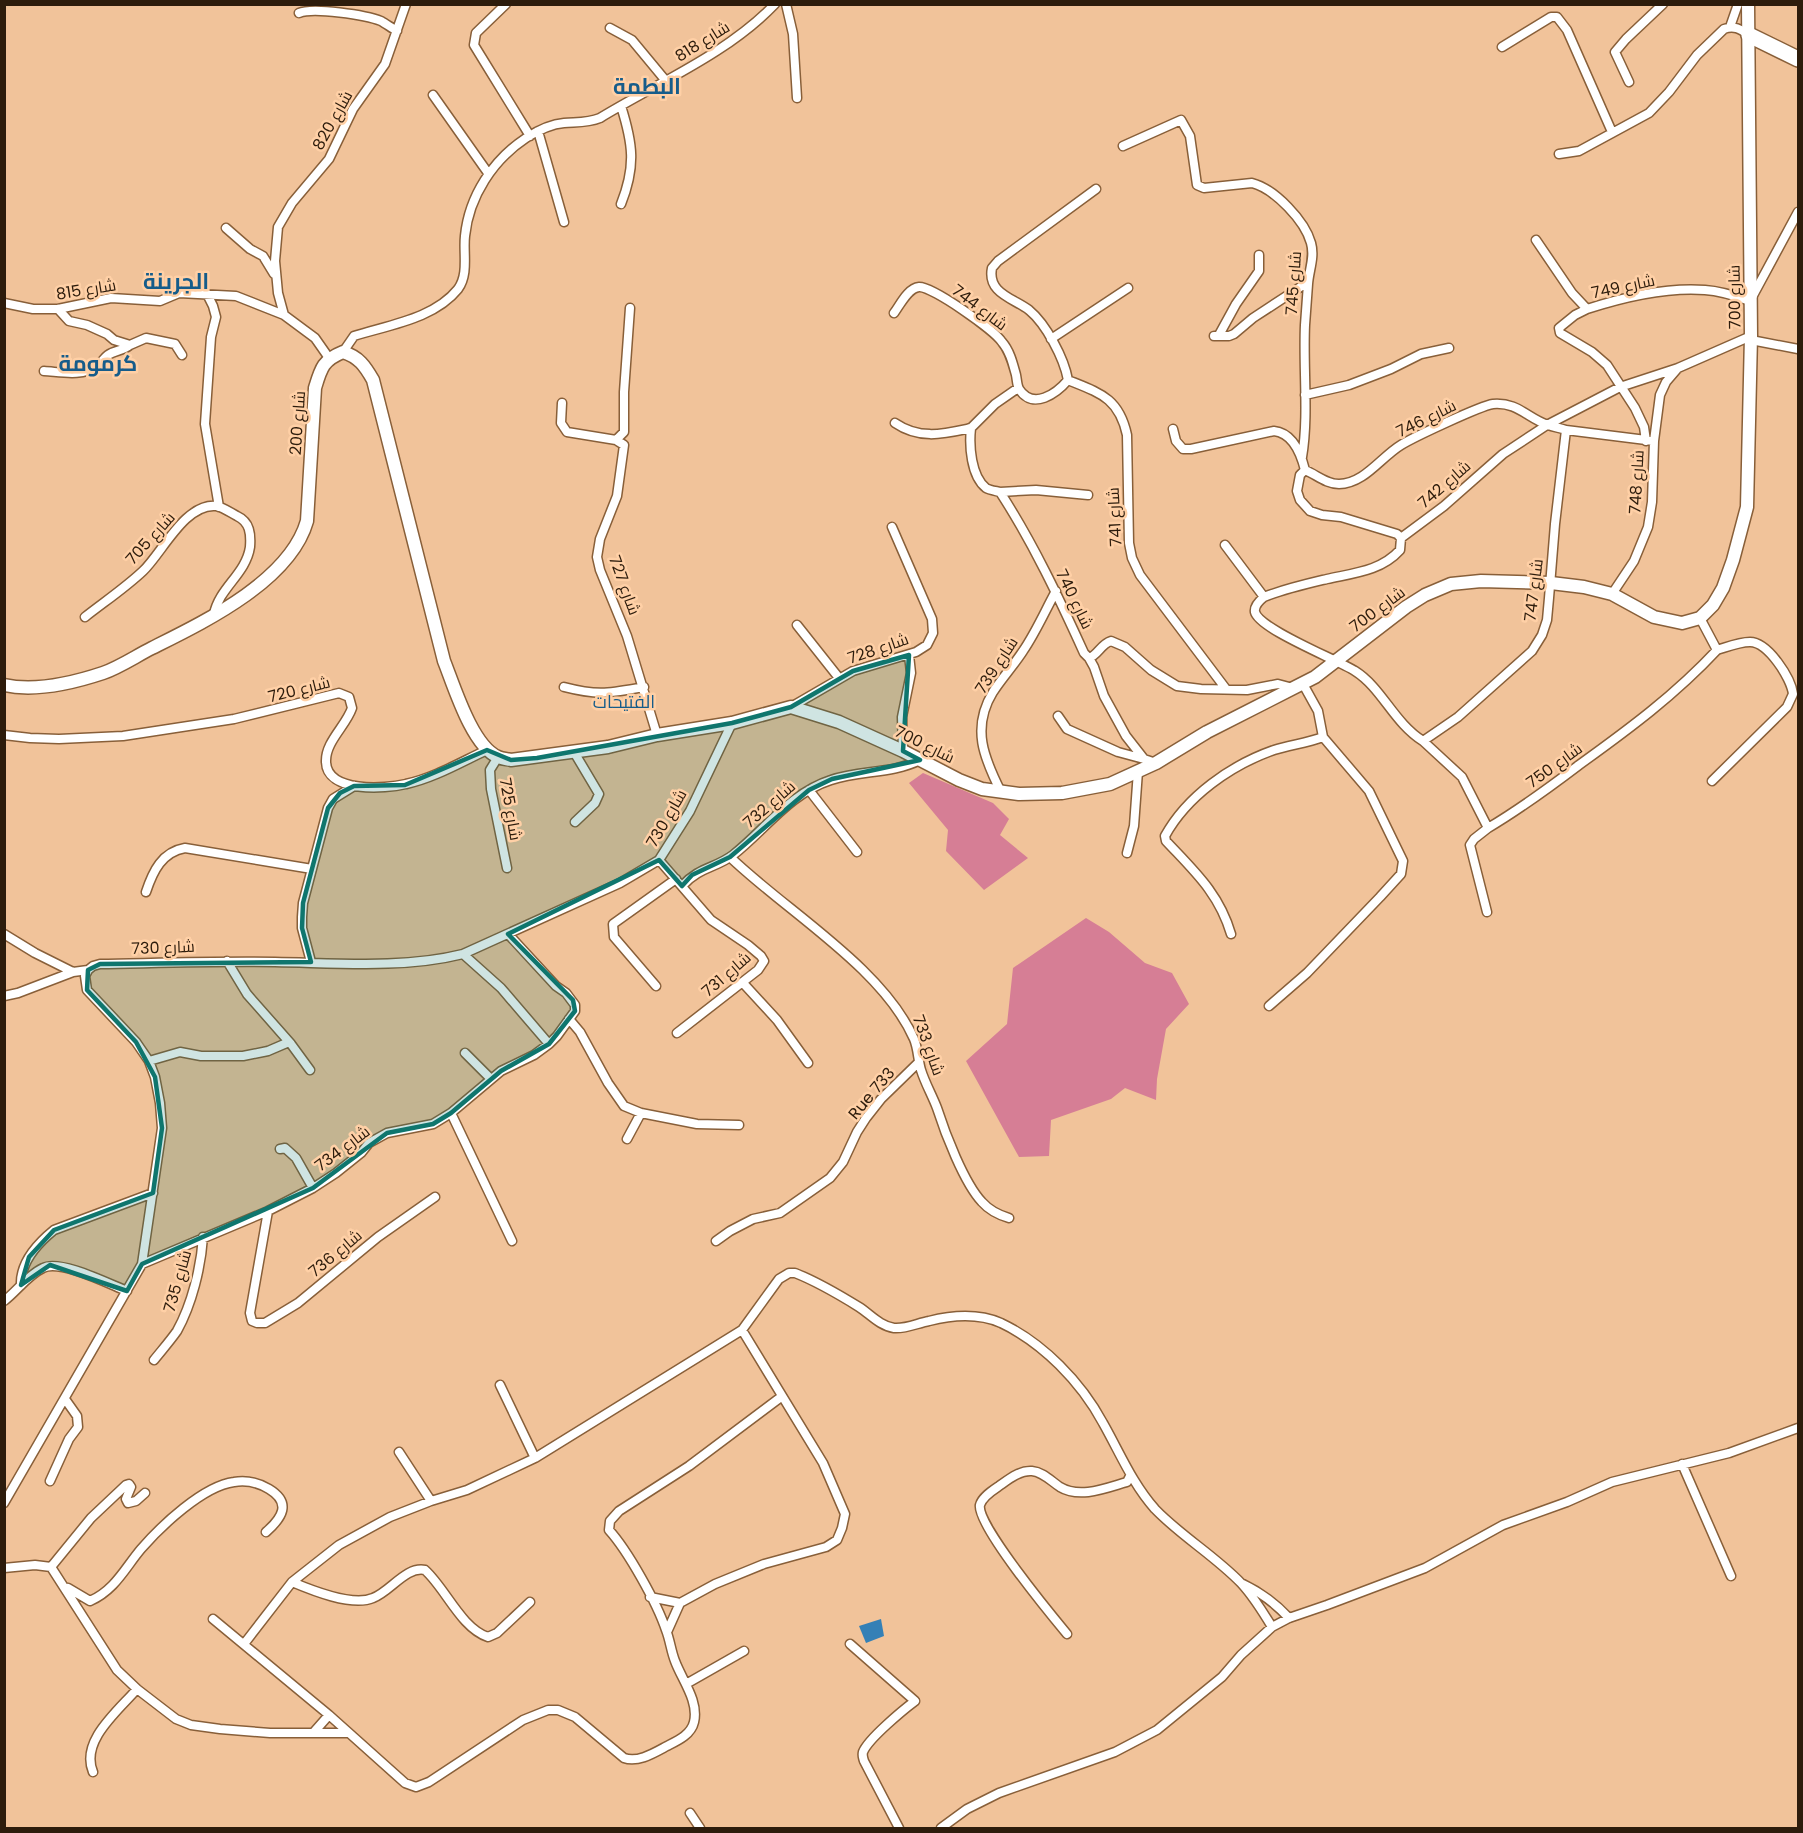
<svg xmlns="http://www.w3.org/2000/svg" width="1803" height="1833" font-family="Poppins,Cairo,sans-serif">
	<style>
		.forest { fill: #d67e95 }
		.water { fill: #3480b6 }
		.lines { fill: none; stroke-linecap: round; stroke-linejoin: round }
		.street-casing { stroke: #885f39; stroke-width: 11 }
		.secondary-casing { stroke: #885f39; stroke-width: 15 }
		.highway-casing { stroke: #885f39; stroke-width: 18 }
		.street { stroke: #fff; stroke-width: 8 }
		.secondary { stroke: #fff; stroke-width: 12 }
		.highway { stroke: #fff; stroke-width: 15 }
		.marked { fill: #0f766e; fill-opacity: 0.2; stroke: #0f766e; stroke-width: 4.5; stroke-linejoin: round }
		.labels { text-anchor: middle; stroke-width: 5; stroke-linejoin: round; paint-order: stroke }
		.street-label { font-size: 16px; fill: #2d1c0c; stroke: #ffd0a6 }
		.neighbourhood-label { font-size: 18px; fill: #165c8a; stroke: #ffd0a6 }
		.district-label { font-size: 22px; font-weight: bold; fill: #165c8a; stroke: #ffd0a6 }
	</style>
	<rect width="100%" height="100%" fill="#f1c39a"/>
	<path class="forest" d="M923,773L993,803L1009,819L1000,835L1028,858L984,890L946,851L948,830L909,783Z
		M1086,918L1109,932L1145,963L1172,973L1189,1004L1166,1029L1157,1079L1156,1100L1125,1088L1111,1099L1051,1120L1049,1156L1019,1157L966,1061L1007,1024L1013,968Z"/>
	<path class="water" d="M881,1619L884,1636L866,1643L859,1626Z"/>
	<g class="lines">
		<defs>
			<path id="street" d="M506,4L476,33L474,45L530,136
				M786,4L793,34L797,98
				M299,13C313,7 366,15 381,21C386,24 392,28 397,31
				M1730,27L1738,4
				M610,28L632,40L666,81
				M1502,47L1551,17H1557L1567,30L1612,132
				M1629,82L1615,52L1626,39L1663,4
				M433,95L488,173
				M621,106C633,144 636,166 621,204
				M538,131L564,222
				M1123,146L1181,120L1190,136L1197,185L1204,188L1252,183C1275,189 1305,221 1311,243C1315,257 1309,270 1308,284C1307,298 1306,311 1305,325C1303,368 1309,416 1302,457
				M1559,154L1579,151L1649,113L1669,92L1697,55L1724,29C1734,25 1740,29 1749,35
				M226,228L250,249L263,256L274,274
				M1536,240L1572,293L1587,309C1624,297 1667,287 1705,290C1721,291 1736,296 1750,301L1798,212
				M207,294L213,306L216,317L211,337L205,424L219,507
				M4,303L33,309H58L111,298L160,301L179,293L236,296L284,315L315,338L329,358
				M630,308L624,392V432L616,440L624,445L617,496L600,539L597,557L600,570L627,636L657,735
				M58,309L69,321L87,325L107,334L114,340L130,345L146,338L175,344L182,355
				M1587,309L1575,315L1559,328L1560,333L1592,352L1607,365L1635,408L1644,427L1646,441
				M894,313C900,305 908,288 919,287C932,286 994,330 1002,342C1010,351 1013,364 1016,375C1017,380 1017,385 1019,389C1033,411 1057,393 1068,380C1064,358 1046,324 1029,310C1013,298 987,293 992,268L998,261L1096,189
				M284,315L278,293L275,261L278,227L292,203L329,159L353,109L385,64L406,4
				M1219,335L1236,304L1259,271V255
				M1214,336H1229L1234,334L1253,318L1308,282
				M1051,339L1128,288
				M1751,340L1798,349
				M343,352L354,336C388,325 434,319 458,289C469,274 463,253 465,236C469,196 493,160 526,138C537,131 551,124 564,123C578,122 588,123 600,118C659,82 727,54 775,4
				M44,371C61,372 82,377 97,366C101,363 104,358 108,355C115,350 123,351 130,345
				M1068,380C1100,393 1119,398 1127,435L1129,543L1132,558L1140,575L1226,689
				M1305,395L1349,385L1391,369L1421,354L1449,348
				M562,403L561,423L567,432L616,440
				M895,423C920,440 943,434 971,428C969,446 971,476 986,488C989,490 996,491 1000,492C1033,543 1059,598 1084,653L1089,658C1098,655 1101,644 1111,641L1125,647L1151,670L1177,686L1201,689L1247,690L1278,684L1293,688
				M971,428L995,404L1018,388
				M1173,429L1176,441L1183,449H1191L1274,431C1293,433 1301,454 1305,470C1317,475 1326,484 1339,484C1364,484 1381,457 1401,445C1414,437 1480,406 1493,404C1518,402 1527,418 1548,425C1554,427 1560,428 1566,430
				M1654,441L1566,430L1555,524L1549,598L1547,620L1542,635L1532,651L1458,717L1423,741C1394,723 1382,688 1355,671C1338,660 1259,629 1255,612C1254,606 1259,601 1264,597C1284,589 1306,584 1327,579C1354,573 1381,571 1400,550L1401,538L1444,506L1503,454L1547,425L1620,387L1678,368L1751,336
				M1305,470L1300,475L1297,491L1300,500L1310,511L1322,515L1341,517L1397,534L1401,538
				M1000,492L1036,490L1088,495
				M1225,545L1264,597
				M1612,594L1634,561L1648,527L1652,502L1654,441L1660,395L1666,382L1678,368
				M85,617C104,602 125,588 143,571C162,553 185,503 216,506C223,507 231,513 237,516C250,522 251,534 250,547C246,574 219,588 214,614
				M797,625L839,678
				M1089,658L1094,667L1104,696L1126,736L1144,759L1156,763
				M564,687C599,696 609,693 644,687
				M791,707L853,671L916,652L927,645L933,633L932,619L892,527
				M1058,716L1067,729L1118,752L1144,759
				M4,735L30,738L59,739L123,736L234,719L339,693L349,697L352,708C346,726 325,742 326,762C327,793 385,789 406,784C434,778 461,762 487,750
				M1423,741L1462,777L1488,828C1520,809 1550,787 1579,765C1629,729 1675,695 1717,650L1700,618
				M903,751L902,717L911,673L909,655
				M574,752L599,794L595,803L575,822
				M498,757L490,770L491,789L507,868
				M1712,781L1787,707L1793,694C1791,678 1768,642 1750,642C1739,642 1727,647 1717,650
				M809,790L857,852
				M1001,792C984,758 971,728 993,692C1002,678 1014,665 1023,651C1036,632 1045,611 1056,591
				M1127,853L1134,826L1138,771
				M730,857C786,911 883,968 914,1039C918,1048 918,1060 921,1070C925,1083 932,1095 937,1108C945,1133 964,1183 982,1202C989,1210 999,1215 1009,1218
				M659,860L711,920L748,945L761,956L764,961L758,970L677,1033
				M682,886C699,867 716,868 733,855C765,830 790,793 831,780C860,770 892,774 920,760
				M146,892C153,871 162,852 185,848L312,869
				M1487,912L1470,845L1474,839L1488,828
				M4,934L35,953L73,972L88,970
				M1231,934C1219,893 1194,871 1166,841L1165,836C1187,796 1231,765 1274,750C1290,745 1307,743 1323,737
				M463,954L501,988L549,1044
				M227,961L247,994L291,1044L310,1070
				M311,962L302,928V917L303,903L328,808L333,799L354,786
				M743,983L777,1020L808,1063
				M656,986L614,937L613,924L676,879
				M4,996L18,993L73,972
				M1269,1006L1307,973L1380,897L1401,874L1403,861L1369,791L1323,737L1318,711L1303,684
				M569,1019L580,1032L608,1083L624,1106L641,1113L697,1124L739,1125
				M465,1053L491,1079
				M149,1061L180,1052L201,1056H243L268,1051L289,1042
				M451,1113L512,1241
				M627,1139L641,1113
				M280,1149L285,1148L296,1158L313,1188
				M268,1211L250,1313L252,1321L257,1323H265L298,1303L378,1237L435,1197
				M716,1241L730,1231L753,1219L780,1213L830,1178L843,1162L857,1132L866,1118L881,1099L919,1062
				M142,1264L268,1211L313,1188L336,1173L361,1153L369,1143L387,1133L433,1124L451,1113L501,1071L534,1055L549,1044L557,1036L575,1011V1005L566,993L556,986L508,934
				M21,1285C20,1263 38,1243 54,1230L153,1193
				M4,1301C17,1291 28,1275 43,1268C60,1259 109,1284 127,1291
				M154,1360C162,1350 170,1341 177,1331C192,1304 201,1267 203,1237
				M500,1385L535,1458
				M399,1452L431,1501
				M1682,1464L1731,1576
				M50,1481L69,1439L78,1427L77,1416L65,1399
				M4,1503L142,1264L162,1128L160,1103L155,1077L149,1061L136,1042L87,990L85,976L88,970L93,966L100,964C158,963 216,961 275,962C337,963 403,969 463,954L620,883L659,860L690,811L732,723
				M51,1567L91,1518L126,1485L129,1484L131,1487L126,1499L128,1503L136,1501L145,1493
				M4,1568L35,1565L51,1567L117,1670L137,1689L176,1719L191,1725L220,1729L270,1733H348
				M292,1582C311,1590 352,1607 373,1598C390,1592 406,1566 425,1570C446,1589 461,1628 488,1637L497,1633L530,1602
				M1243,1584C1262,1593 1275,1603 1289,1618
				M68,1588L90,1601C115,1590 125,1568 141,1549C161,1526 203,1486 234,1482C246,1480 259,1483 269,1489C292,1503 282,1518 266,1532
				M650,1597L680,1603
				M213,1619L329,1715L405,1783L416,1787L429,1782L523,1720L548,1710H558L575,1717L624,1758C638,1763 654,1753 667,1746C677,1741 691,1735 694,1722C699,1701 682,1680 675,1661C671,1651 670,1640 666,1630C657,1603 628,1551 609,1530L610,1521L619,1511L689,1466L781,1397
				M667,1632L680,1603L715,1584L764,1564L826,1547L837,1540L842,1528L845,1514L823,1463L742,1330
				M1067,1634C1052,1616 976,1524 980,1505C982,1497 993,1490 999,1486C1009,1479 1020,1470 1032,1471C1043,1472 1051,1481 1060,1487C1080,1499 1106,1488 1127,1482L1130,1476
				M244,1644L292,1582L339,1545L390,1517L431,1501L467,1490L535,1458L742,1330L779,1279L789,1273H795C818,1282 838,1294 859,1307C870,1314 880,1326 894,1328C906,1329 918,1323 929,1321C953,1315 978,1313 1001,1323C1043,1343 1081,1382 1103,1423C1120,1453 1132,1483 1155,1509C1181,1536 1215,1556 1241,1583C1253,1596 1263,1612 1272,1627
				M850,1644L915,1701C903,1710 868,1739 863,1752C862,1756 863,1757 864,1761L899,1828
				M686,1684L744,1651
				M314,1732L329,1715
				M93,1772C80,1741 118,1711 137,1689
				M690,1813L700,1828
				M941,1828L967,1809L999,1793L1115,1752L1157,1730L1222,1677L1241,1655L1272,1627L1289,1618L1327,1605L1425,1568L1503,1525L1567,1502L1612,1482L1729,1453L1798,1428"/>
			<path id="secondary" d="M4,685C36,692 73,683 103,673C120,667 136,656 152,648C204,622 290,581 307,521L315,388C321,368 323,360 343,352C359,357 365,366 373,380L444,661C454,686 472,746 498,757C502,759 507,759 511,760L608,747L657,735L732,723L791,707L839,722L903,751L959,780L982,789L1019,794L1062,793L1110,784L1156,763L1207,732L1315,677L1406,607L1425,595L1451,584L1481,581L1551,583L1584,587L1612,594L1654,617L1682,623L1700,618L1713,605L1723,588L1733,560L1747,507L1751,336L1748,4"/>
			<path id="highway" d="M1749,35L1798,59"/>
		</defs>
		<use href="#street" class="street-casing"/>
		<use href="#secondary" class="secondary-casing"/>
		<use href="#highway" class="highway-casing"/>
		<use href="#street" class="street"/>
		<use href="#secondary" class="secondary"/>
		<use href="#highway" class="highway"/>
	</g>
	<path class="marked" d="M909,655L903,751L920,760L832,779L809,790L730,857L692,875L682,886L659,860L508,934L573,1000L575,1011L549,1044L501,1071L451,1113L433,1124L387,1133L313,1188L142,1264L127,1291L50,1265L21,1285L29,1257L54,1230L153,1193L162,1128L155,1077L136,1042L87,990L88,970L100,964L311,962L302,928L303,903L328,808L340,793L354,786L405,785L487,750L511,760L537,758L732,723L791,707L853,671Z"/>
	<g class="labels">
		<g class="street-label">
			<text transform="translate(702 41) rotate(-32)" y="6">شارع 818</text>
			<text transform="translate(332 120) rotate(-61)" y="6">شارع 820</text>
			<text transform="translate(1293 283) rotate(-86)" y="6">شارع 745</text>
			<text transform="translate(1623 286) rotate(-12)" y="6">شارع 749</text>
			<text transform="translate(86 289) rotate(-9)" y="6">شارع 815</text>
			<text transform="translate(1734 297) rotate(-91)" y="6">شارع 700</text>
			<text transform="translate(980 307) rotate(37)" y="6">شارع 744</text>
			<text transform="translate(1426 418) rotate(-26)" y="6">شارع 746</text>
			<text transform="translate(297 423) rotate(-86)" y="6">شارع 200</text>
			<text transform="translate(1636 482) rotate(-87)" y="6">شارع 748</text>
			<text transform="translate(1444 484) rotate(-41)" y="6">شارع 742</text>
			<text transform="translate(1114 517) rotate(-93)" y="6">شارع 741</text>
			<text transform="translate(150 538) rotate(-48)" y="6">شارع 705</text>
			<text transform="translate(625 585) rotate(70)" y="6">شارع 727</text>
			<text transform="translate(1533 590) rotate(-83)" y="6">شارع 747</text>
			<text transform="translate(1075 599) rotate(64)" y="6">شارع 740</text>
			<text transform="translate(1377 609) rotate(-37)" y="6">شارع 700</text>
			<text transform="translate(878 648) rotate(-19)" y="6">شارع 728</text>
			<text transform="translate(996 665) rotate(-57)" y="6">شارع 739</text>
			<text transform="translate(299 689) rotate(-14)" y="6">شارع 720</text>
			<text transform="translate(925 744) rotate(26)" y="6">شارع 700</text>
			<text transform="translate(1554 765) rotate(-36)" y="6">شارع 750</text>
			<text transform="translate(769 804) rotate(-41)" y="6">شارع 732</text>
			<text transform="translate(511 809) rotate(80)" y="6">شارع 725</text>
			<text transform="translate(666 818) rotate(-60)" y="6">شارع 730</text>
			<text transform="translate(163 947) rotate(-2)" y="6">شارع 730</text>
			<text transform="translate(726 974) rotate(-41)" y="6">شارع 731</text>
			<text transform="translate(929 1045) rotate(70)" y="6">شارع 733</text>
			<text transform="translate(871 1093) rotate(-50)" y="6">Rue 733</text>
			<text transform="translate(342 1148) rotate(-37)" y="6">شارع 734</text>
			<text transform="translate(335 1253) rotate(-40)" y="6">شارع 736</text>
			<text transform="translate(177 1281) rotate(-74)" y="6">شارع 735</text>
		</g>
		<g class="neighbourhood-label">
			<text x="624" y="708">الفتيحات</text>
		</g>
		<g class="district-label">
			<text x="647" y="94">البطمة</text>
			<text x="176" y="289">الجرينة</text>
			<text x="98" y="371">كرمومة</text>
		</g>
	</g>
	<rect width="1803" height="1833" fill="none" stroke="#2d1c0c" stroke-width="12"/>
</svg>
